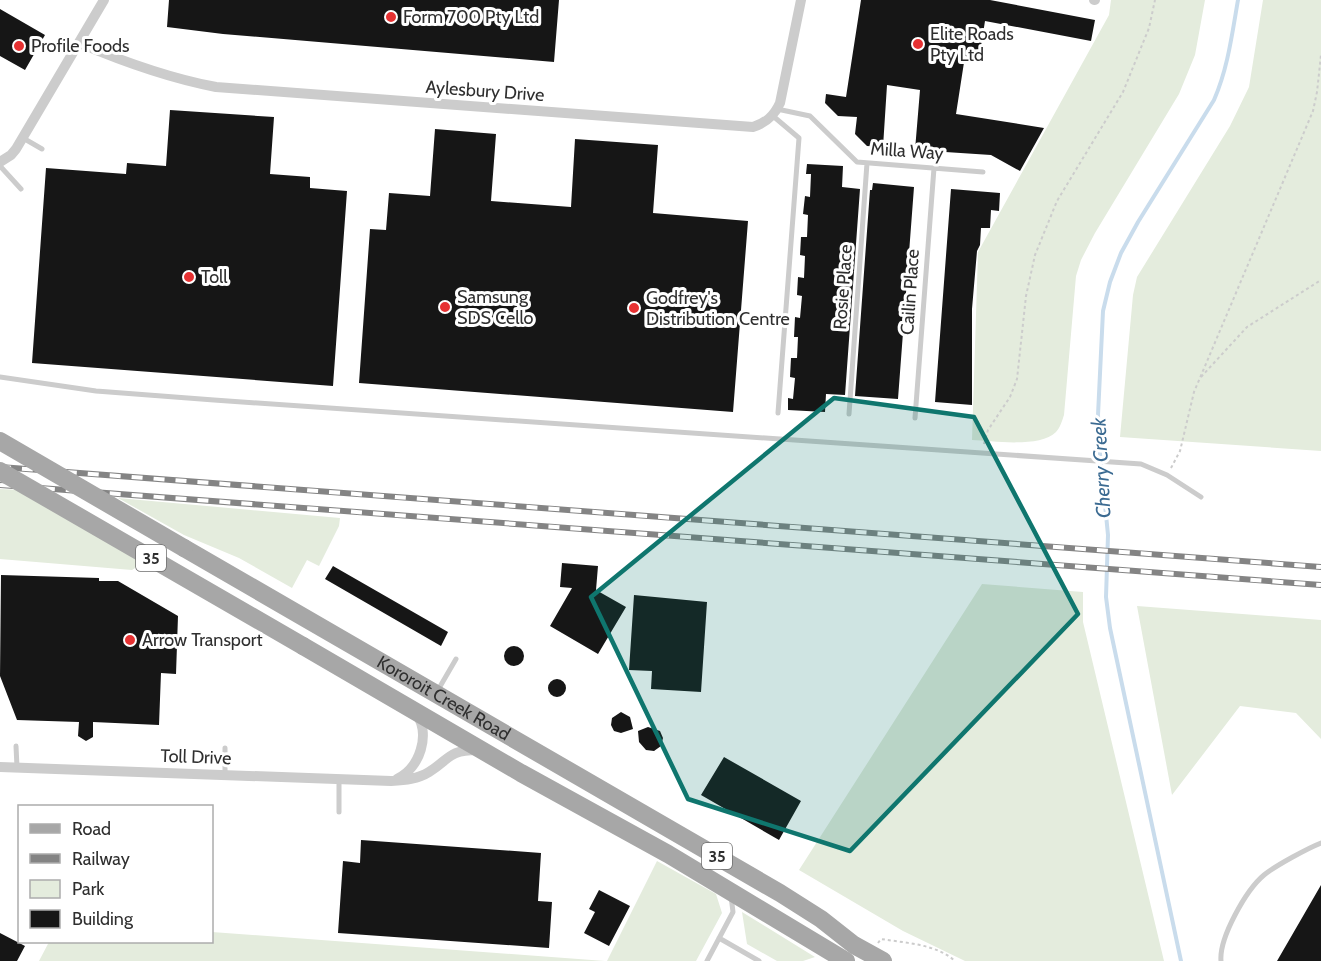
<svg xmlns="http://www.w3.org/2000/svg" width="1321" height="961" font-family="Cabin,sans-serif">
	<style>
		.green { fill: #e4ecdd }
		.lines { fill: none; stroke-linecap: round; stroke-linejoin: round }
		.stream { stroke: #c9dcec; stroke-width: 4 }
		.building { fill: #161616 }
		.path { stroke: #ccc; stroke-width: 2; stroke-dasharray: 3 3; stroke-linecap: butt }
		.service { stroke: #ccc; stroke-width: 5 }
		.minor { stroke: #ccc; stroke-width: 10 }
		.primary { stroke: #a7a7a7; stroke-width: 18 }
		.rail-casing { stroke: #848484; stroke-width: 6 }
		.rail { stroke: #fff; stroke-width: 4; stroke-dasharray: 11; stroke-linecap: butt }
		.primary-bridge { stroke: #a7a7a7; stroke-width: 18 }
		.marked { fill: #0f766e; fill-opacity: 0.2; stroke: #0f766e; stroke-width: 4.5; stroke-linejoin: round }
		.poi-dot { fill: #e63132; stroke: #fff; stroke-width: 2 }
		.labels { text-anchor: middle; stroke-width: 6; stroke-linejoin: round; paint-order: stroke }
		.shield { fill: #fff; stroke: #6d6d6d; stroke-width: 1.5 }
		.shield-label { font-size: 16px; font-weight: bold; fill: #2f2f2f }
		.poi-label { font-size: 18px; fill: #2f2f2f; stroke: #fff; text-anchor: start }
		.street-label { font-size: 18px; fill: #2f2f2f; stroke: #fff }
		.water-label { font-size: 20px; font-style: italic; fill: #3c6b92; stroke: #fff }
	</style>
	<rect width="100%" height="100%" fill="#fff"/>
	<path class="green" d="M1111,0H1205L1195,55L1179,94L1095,233L1081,260L1076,276L1064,415C1062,421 1060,428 1056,432C1040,448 993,441 972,440L978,252L1109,15Z
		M1263,0H1321V451L1120,437L1133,295L1137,277L1230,126L1249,87Z
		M0,489L20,490L146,561L132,570L0,559Z
		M118,498L340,518L339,526L319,566L307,560L292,588L239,558L184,535Z
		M982,584L1083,592V622L1164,961H965L903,931L799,870Z
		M1137,606L1321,620V739L1296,713L1240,706L1172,795Z
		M657,861L716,894L722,913L696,961H607Z
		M742,912L815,957L803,961H777L747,944Z
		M212,932L605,961H39L49,942H212Z"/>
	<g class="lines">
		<path class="stream" d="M1181,961L1110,628L1106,597L1108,535L1100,454L1098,415L1103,311L1110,282L1121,253L1138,222L1214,100C1228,68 1232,34 1238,0"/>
	</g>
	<path class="building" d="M169,0H559L554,62L223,34L167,27Z
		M861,0H990L1095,20L1091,41L985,21L979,59L965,56L956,114L1044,128L1020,171L991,155L915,150L920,90L887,85L883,147L867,146L855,134L857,117L838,116L825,103L826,94L846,97Z
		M0,9L45,35L25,70L0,56Z
		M170,110L274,117L270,174L310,177V188L347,191L333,386L32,363L46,168L126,174L127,163L166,166Z
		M435,129L496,134L491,201L571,207L575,139L658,145L653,213L748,221L733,412L359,383L370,229L386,230L389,193L430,196Z
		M807,164L843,166L842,187L860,189L845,395L826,394L825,412L788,410V398L793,399L795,378L790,377L791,358H797L798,337H794L795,317L800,318L802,296L797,295L798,277L804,278L805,256L800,255L801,237H807L808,215L803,214L805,196L810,197L811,174H806Z
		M873,183L914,187L898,399L855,396L870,190H872Z
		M951,189L1000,193L999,211L991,210L990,228H981L980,245L977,251L972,309V405L935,402Z
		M562,563L598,566L596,590L626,607L598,654L550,626L572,588L560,587Z
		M333,566L448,632L441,646L325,579Z
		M1,575L99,578V581H118L178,616L176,674L161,673L159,725L93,722V737L86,741L78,736L79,722L17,720L0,676Z
		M634,595L707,602L701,692L651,689L652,671L629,670Z
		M504 656a10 10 0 1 1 20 0a10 10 0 1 1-20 0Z
		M548 688a9 9 0 1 1 18 0a9 9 0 1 1-18 0Z
		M621,712L630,717L633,729L621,733L614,731L611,725L612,718Z
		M648,727L660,731L663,738L661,746L654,751L646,750L639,742L638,731Z
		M724,757L801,801L779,840L701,795Z
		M361,840L541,853L538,901L552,902L549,948L338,933L343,861L360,863Z
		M1321,885V961H1277Z
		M599,890L630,906L609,946L584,933L595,912L589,909Z
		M0,933L25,946L17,961H0Z"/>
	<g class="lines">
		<path class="path" d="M1201,377L1247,327L1321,280
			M984,444L988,430L1010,397L1017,379L1026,296L1035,255L1057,201L1123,92L1149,28L1155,0
			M1171,468L1180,451L1194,392L1313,111L1317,92L1321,55
			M878,943L881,939C906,943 936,944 955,961"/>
		<path class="service" d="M777,109L810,116L857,162L983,172
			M773,116L799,138L778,413
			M23,138L42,149
			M0,166L21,189
			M0,377L96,391L214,400L1141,464L1167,475L1201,497
			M849,414L867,163
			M915,418L934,168
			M438,690L456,659
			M16,746L17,767
			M225,748V775
			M339,779V812
			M719,938L759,961
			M707,961L733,912L731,896
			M1221,961C1219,938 1246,890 1264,875C1275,866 1308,848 1321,843"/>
		<path class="minor" d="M1094,0H1095
			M79,43C124,62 168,78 216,87L753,127C766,123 774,116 780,103L801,0
			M0,162L11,155L16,149L104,0
			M0,767L391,781C405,780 418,779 429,772C450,759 448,750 477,750
			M397,779C420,768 431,734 416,713"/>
		<g class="primary">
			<path id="s1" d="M184,548L780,893L821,919L854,945L883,961"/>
			<path d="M303,646L521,773L668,854L846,961"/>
		</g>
		<defs>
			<path id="rail" d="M0,467L1321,567
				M0,485L1321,585"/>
		</defs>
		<use href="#rail" class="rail-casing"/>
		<use href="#rail" class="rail"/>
		<path class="primary-bridge" d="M0,441L184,548
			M0,471L303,646"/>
	</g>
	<path class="marked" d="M834,398L974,417L1078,614L850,851L688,799L591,597Z"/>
	<g class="poi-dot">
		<circle cx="391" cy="17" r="6"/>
		<circle cx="918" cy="44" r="6"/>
		<circle cx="19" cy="46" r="6"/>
		<circle cx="189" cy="277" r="6"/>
		<circle cx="445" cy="307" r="6"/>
		<circle cx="634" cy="308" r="6"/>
		<circle cx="130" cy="640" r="6"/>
	</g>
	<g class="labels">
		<g class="shield">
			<rect x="136" y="545" width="30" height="26" rx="4.5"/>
			<rect x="702" y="843" width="30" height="26" rx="4.5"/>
		</g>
		<g class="shield-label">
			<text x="151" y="564">35</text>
			<text x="717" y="862">35</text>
		</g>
		<g class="poi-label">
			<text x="403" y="23">Form 700 Pty Ltd</text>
			<text x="930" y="40">Elite Roads<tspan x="930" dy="21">Pty Ltd</tspan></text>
			<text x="31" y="52">Profile Foods</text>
			<text x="201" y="283">Toll</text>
			<text x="457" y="303">Samsung<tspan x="457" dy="21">SDS Cello</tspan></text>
			<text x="646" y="304">Godfrey's<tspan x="646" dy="21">Distribution Centre</tspan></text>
			<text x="142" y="646">Arrow Transport</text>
		</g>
		<g class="street-label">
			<text transform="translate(485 91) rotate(4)" y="6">Aylesbury Drive</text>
			<text transform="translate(907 151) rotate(4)" y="6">Milla Way</text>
			<text transform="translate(843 287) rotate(-86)" y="6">Rosie Place</text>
			<text transform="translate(910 292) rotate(-86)" y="6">Cailin Place</text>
			<text dy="6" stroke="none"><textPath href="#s1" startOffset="300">Kororoit Creek Road</textPath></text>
			<text transform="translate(196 757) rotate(2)" y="6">Toll Drive</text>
		</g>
		<g class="water-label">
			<text transform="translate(1101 468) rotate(-93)" y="7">Cherry Creek</text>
		</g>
	</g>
	<rect x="18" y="805" width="195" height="138" fill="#ffffff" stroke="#acacac" stroke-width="1.5"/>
	<rect x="30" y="824" width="30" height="9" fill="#a7a7a7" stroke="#acacac" stroke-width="1.5"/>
	<text x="72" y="835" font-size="18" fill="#2f2f2f">Road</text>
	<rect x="30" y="854" width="30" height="9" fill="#848484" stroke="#acacac" stroke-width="1.5"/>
	<text x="72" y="865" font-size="18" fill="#2f2f2f">Railway</text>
	<rect x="30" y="880" width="30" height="18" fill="#e4ecdd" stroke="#acacac" stroke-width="1.5"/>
	<text x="72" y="895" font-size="18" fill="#2f2f2f">Park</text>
	<rect x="30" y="910" width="30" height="18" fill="#161616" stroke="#acacac" stroke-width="1.5"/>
	<text x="72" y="925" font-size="18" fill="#2f2f2f">Building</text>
</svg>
